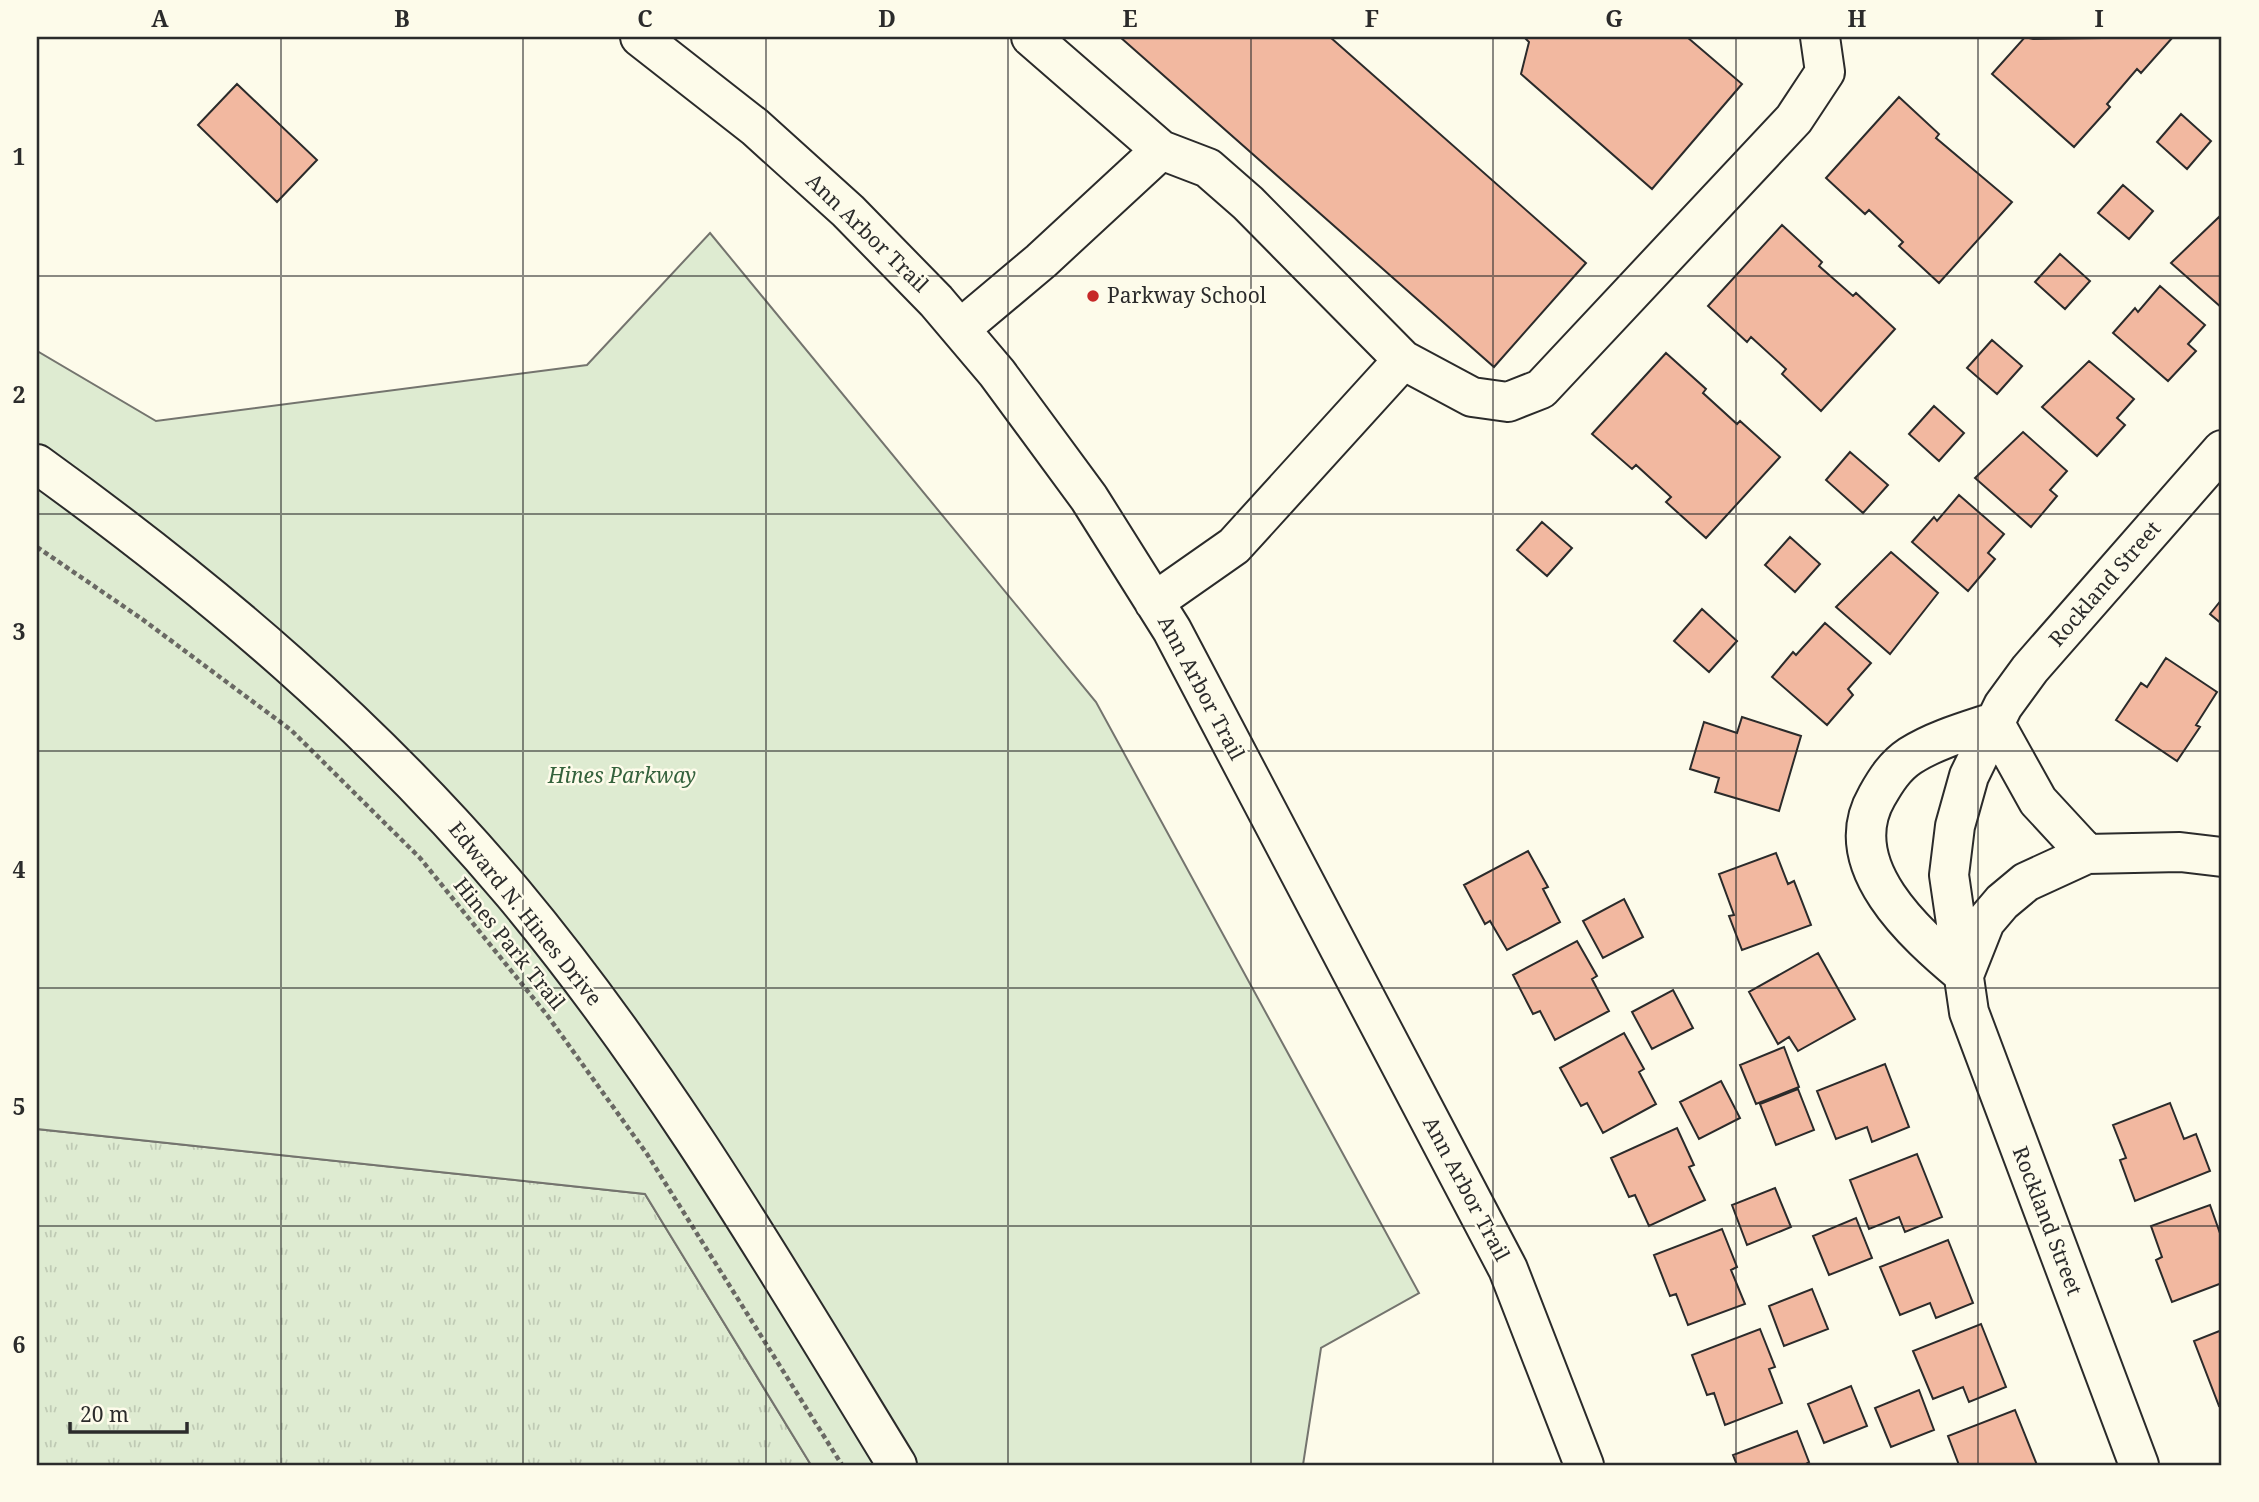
<svg xmlns="http://www.w3.org/2000/svg" width="2259" height="1502" font-family="'Noto Serif',serif">
	<style>
		.grass { fill: url(#grass-tufts); stroke: #74746e; stroke-width: 2 }
		.park { fill: #deebd1; stroke: #74746e; stroke-width: 2 }
		.building { fill: #f2b8a0; stroke: #2b2b2b; stroke-width: 2 }
		.lines { fill: none; stroke-linecap: round; stroke-linejoin: round }
		.minor-casing { stroke: #2b2b2b; stroke-width: 42 }
		.path { stroke: #6a6964; stroke-width: 4.5; stroke-dasharray: 5 3.5; stroke-linecap: butt }
		.minor { stroke: #fdfbea; stroke-width: 38 }
		.grid { fill: none; stroke: #2b2b2b; stroke-width: 2; stroke-opacity: 0.55 }
		.poi-dot { fill: #c62828; stroke: #fdfbea; stroke-width: 2.5 }
		.labels { text-anchor: middle; stroke-width: 5; stroke-linejoin: round; paint-order: stroke }
		.street-label { font-size: 21px; fill: #2b2b2b; stroke: #fdfbea }
		.poi-label { font-size: 21px; fill: #2b2b2b; stroke: #fdfbea; text-anchor: start }
		.park-label { font-size: 21px; font-style: italic; fill: #34623c; stroke: #fdfbea }
		.neatline { fill: none; stroke: #2b2b2b; stroke-width: 2.5 }
		.grid-label { font-size: 23px; text-anchor: middle; font-weight: bold; fill: #2b2b2b }
	</style>
	<defs>
		<pattern id="grass-tufts" width="24" height="20" patternUnits="userSpaceOnUse" patternTransform="scale(1.75)"><rect width="24" height="20" fill="#deebd1"/><path d="M3 7l-1-3M5 7V3M7 7l1-3M15 17l-1-3M17 17v-4M19 17l1-3" fill="none" stroke="#bfcab4"/></pattern>
	</defs>
	<rect width="100%" height="100%" fill="#fdfbea"/>
	<path class="grass" d="M37,1129L645,1194L811,1465H37Z"/>
	<path class="park" d="M710,233L1096,702L1419,1293L1321,1348L1303,1465H811L645,1194L37,1129V351L156,421L587,365Z"/>
	<path class="building" d="M1120,37H1330L1586,263L1494,367Z
		M1524,37H1687L1742,84L1652,189L1521,74L1529,42Z
		M2025,37L2033,39L2173,37L2141,73L2137,69L2107,104L2110,107L2074,147L1992,74Z
		M237,84L317,160L277,202L198,125Z
		M1899,97L1939,134L1936,138L2012,202L1939,283L1899,246L1903,242L1869,210L1865,214L1826,178Z
		M2181,114L2211,141L2187,169L2157,142Z
		M2123,185L2153,211L2129,239L2098,213Z
		M2219,217L2222,220V308L2171,263Z
		M1782,225L1822,262L1819,266L1853,296L1856,293L1895,329L1821,411L1782,374L1786,369L1751,337L1747,342L1708,306Z
		M2060,254L2090,281L2065,309L2035,282Z
		M2160,286L2205,325L2188,344L2196,351L2168,381L2113,333L2135,308L2138,312Z
		M1992,340L2022,366L1997,394L1967,368Z
		M1666,353L1706,389L1703,393L1737,424L1740,421L1780,457L1706,538L1666,502L1671,497L1636,465L1632,469L1592,434Z
		M2089,361L2134,399L2117,418L2125,425L2097,456L2042,407Z
		M1934,406L1964,433L1939,461L1909,434Z
		M2023,432L2067,471L2050,490L2057,496L2031,527L1975,478Z
		M1850,452L1888,485L1863,513L1826,480Z
		M1959,495L2004,534L1988,553L1995,559L1968,591L1912,542L1934,517L1937,521Z
		M1542,522L1572,548L1547,576L1517,550Z
		M1790,537L1820,564L1795,592L1765,565Z
		M1891,552L1938,593L1890,654L1836,607Z
		M2222,599V624L2210,614Z
		M1702,609L1737,641L1709,672L1674,641Z
		M1825,623L1871,663L1848,689L1853,695L1827,725L1772,677L1793,652L1796,655Z
		M2166,658L2217,692L2196,725L2200,727L2177,761L2116,720L2141,683L2147,687Z
		M1742,717L1801,736L1779,811L1715,792L1719,778L1690,769L1704,722L1737,733Z
		M1528,851L1548,887L1543,889L1560,922L1507,950L1490,921L1485,924L1464,885Z
		M1776,853L1788,884L1794,881L1811,925L1742,950L1729,916L1734,915L1719,874Z
		M1624,899L1643,937L1603,958L1583,921Z
		M1577,941L1597,976L1592,979L1609,1011L1555,1040L1540,1011L1533,1014L1513,975Z
		M1818,953L1855,1019L1798,1051L1789,1037L1778,1044L1749,992Z
		M1673,990L1693,1028L1652,1049L1632,1012Z
		M1624,1033L1644,1069L1639,1072L1656,1104L1603,1133L1587,1103L1581,1106L1560,1068Z
		M1784,1047L1799,1087L1756,1104L1740,1065Z
		M1885,1064L1909,1127L1872,1142L1867,1127L1836,1139L1817,1091Z
		M1721,1081L1740,1118L1699,1139L1680,1102Z
		M1798,1089L1814,1130L1776,1145L1760,1104Z
		M2170,1103L2184,1139L2196,1134L2210,1171L2135,1201L2120,1160L2126,1158L2113,1125Z
		M1677,1128L1694,1165L1689,1167L1705,1200L1649,1226L1635,1195L1629,1197L1611,1158Z
		M1917,1154L1942,1217L1905,1232L1899,1217L1869,1229L1850,1180Z
		M1775,1188L1791,1227L1747,1245L1732,1205Z
		M2210,1205L2222,1239V1283L2172,1302L2156,1260L2162,1257L2151,1226Z
		M1856,1218L1872,1258L1829,1275L1813,1236Z
		M1722,1229L1737,1267L1731,1270L1745,1304L1688,1325L1676,1294L1670,1296L1654,1255Z
		M1948,1240L1973,1303L1936,1318L1930,1303L1900,1315L1880,1267Z
		M1812,1289L1828,1329L1784,1346L1769,1306Z
		M1981,1324L2006,1387L1969,1402L1963,1387L1933,1399L1913,1351Z
		M1760,1329L1775,1367L1769,1369L1782,1403L1725,1425L1714,1393L1707,1395L1692,1355Z
		M2222,1330V1405L2219,1406L2194,1341Z
		M1851,1386L1867,1426L1824,1443L1808,1404Z
		M1919,1390L1934,1430L1891,1447L1875,1408Z
		M2015,1410L2037,1465H1959L1948,1436Z
		M1797,1431L1809,1462L1804,1465H1737L1733,1455Z"/>
	<g class="lines">
		<defs>
			<path id="minor" d="M640,37L755,127L848,211L936,301L997,373L1089,498L1172,630L1508,1269L1584,1465
				M1161,150L1208,168L1248,203L1403,360
				M960,329L1041,261L1161,150L1031,37
				M37,464C212,590 374,728 513,893C661,1070 777,1269 897,1465
				M1154,602L1234,546L1403,360L1472,397L1508,402L1541,389L1794,119L1825,72L1820,37
				M2087,854L2038,801L1994,722C1967,731 1935,740 1910,756C1895,766 1886,780 1877,796C1837,865 1915,934 1964,975L1985,922L2002,902L2026,882L2087,854L2180,852L2222,857
				M2139,1465L1969,1012L1949,875L1955,826L1969,776L2003,706L2030,669L2222,450"/>
		</defs>
		<use href="#minor" class="minor-casing"/>
		<path class="path" d="M37,547L142,619L291,730L420,858L547,1015L647,1154L842,1465"/>
		<use href="#minor" class="minor"/>
	</g>
	<path class="grid" d="M281,37V1465M523,37V1465M766,37V1465M1008,37V1465M1251,37V1465M1493,37V1465M1736,37V1465M1978,37V1465M37,276H2222M37,514H2222M37,751H2222M37,988H2222M37,1226H2222"/>
	<circle class="poi-dot" cx="1093" cy="296" r="7"/>
	<g class="labels">
		<g class="street-label">
			<text transform="translate(867 233) rotate(44)" y="7">Ann Arbor Trail</text>
			<text transform="translate(2105 584) rotate(-49)" y="7">Rockland Street</text>
			<text transform="translate(1201 688) rotate(62)" y="7">Ann Arbor Trail</text>
			<text transform="translate(525 914) rotate(51)" y="7">Edward N. Hines Drive</text>
			<text transform="translate(509 944) rotate(51)" y="7">Hines Park Trail</text>
			<text transform="translate(1466 1189) rotate(62)" y="7">Ann Arbor Trail</text>
			<text transform="translate(2047 1221) rotate(69)" y="7">Rockland Street</text>
		</g>
		<g class="poi-label">
			<text x="1107" y="303">Parkway School</text>
		</g>
		<g class="park-label">
			<text x="622" y="783">Hines Parkway</text>
		</g>
	</g>
	<rect width="2259" height="1502" fill="none" stroke="#fdfbea" stroke-width="77"/>
	<path d="M70 1422v10h117v-10" fill="none" stroke="#2b2b2b" stroke-width="3.5"/>
	<text x="80" y="1422" font-size="21" fill="#2b2b2b" stroke="#fdfbea" stroke-width="5" paint-order="stroke">20 m</text>
	<rect x="38" y="38" width="2182" height="1426" class="neatline"/>
	<g class="grid-label">
		<text x="160" y="27">A</text>
		<text x="402" y="27">B</text>
		<text x="645" y="27">C</text>
		<text x="887" y="27">D</text>
		<text x="1130" y="27">E</text>
		<text x="1372" y="27">F</text>
		<text x="1614" y="27">G</text>
		<text x="1857" y="27">H</text>
		<text x="2099" y="27">I</text>
		<text x="19" y="165">1</text>
		<text x="19" y="403">2</text>
		<text x="19" y="640">3</text>
		<text x="19" y="878">4</text>
		<text x="19" y="1115">5</text>
		<text x="19" y="1353">6</text>
	</g>
</svg>
